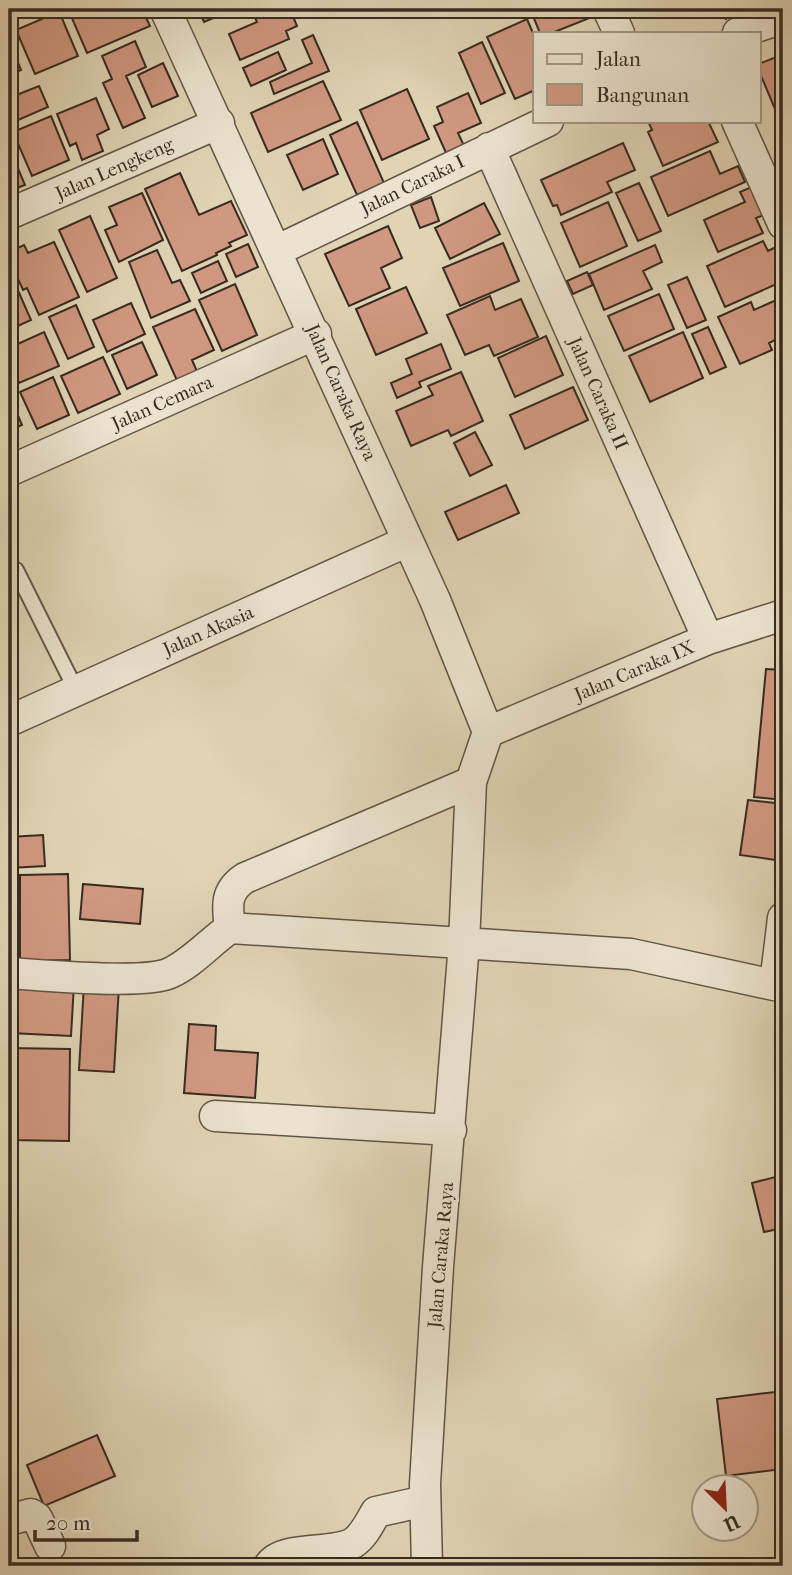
<svg xmlns="http://www.w3.org/2000/svg" width="792" height="1575" font-family="'IM FELL French Canon',serif">
	<style>
		.building { fill: #d19881; stroke: #372b21; stroke-width: 2 }
		.lines { fill: none; stroke-linecap: round; stroke-linejoin: round }
		.lane-casing { stroke: #615546; stroke-width: 18 }
		.street-casing { stroke: #615546; stroke-width: 33 }
		.lane { stroke: #ebe3cf; stroke-width: 14 }
		.street { stroke: #ebe3cf; stroke-width: 30 }
		.labels { text-anchor: middle; stroke-width: 7; stroke-linejoin: round; paint-order: stroke }
		.street-label { font-size: 19px; fill: #372b21; stroke: #ebe3cf }
	</style>
	<rect width="100%" height="100%" fill="#e0d4b5"/>
	<filter id="stains"><feTurbulence type="fractalNoise" baseFrequency=".00286" numOctaves="4"/><feColorMatrix values="0 0 0 0 .2 0 0 0 0 .09 0 0 0 0 .02 0 0 0 .5 -.17"/></filter>
	<radialGradient id="worn" r=".72"><stop offset=".6" stop-color="#630" stop-opacity="0"/><stop offset="1" stop-color="#630" stop-opacity=".3"/></radialGradient>
	<path class="building" d="M37,9H58L78,56L35,74L16,30L42,19Z
		M68,9H113L114,11L142,9L150,26L87,53Z
		M198,9H235L204,22Z
		M251,9H290L297,26L286,31L289,39L240,60L229,34L257,22Z
		M530,9H589L592,17L552,33H540Z
		M701,9H730L726,19Z
		M527,19L535,38V90L515,99L487,37Z
		M313,35L329,71L274,94L270,82L312,63L302,40Z
		M9,40L21,70L9,76Z
		M135,41L146,67L126,76L145,118L123,128L103,83L112,79L102,56Z
		M482,42L505,93L481,104L459,53Z
		M278,52L286,70L251,86L243,68Z
		M781,55L783,62V128L759,71V64Z
		M163,63L178,96L152,107L138,75Z
		M323,81L341,120L268,152L251,113Z
		M39,86L48,107L9,124V98Z
		M407,89L429,139L382,160L360,110Z
		M468,93L481,123L458,133L465,148L447,155L434,126L443,122L437,107Z
		M96,98L109,129L97,135L103,151L82,160L76,143L70,146L57,114Z
		M51,116L69,160L32,176L13,132Z
		M648,121H708L718,142L663,166L648,132L652,130Z
		M357,122L384,183L357,195L330,135Z
		M323,139L338,174L303,190L287,155Z
		M623,143L635,170L607,182L612,192L561,215L557,205L553,206L541,180Z
		M9,147L25,185L9,191Z
		M710,151L720,174L738,166L745,182L668,216L651,177Z
		M180,173L199,215L231,201L247,235L229,243L231,246L216,253L217,255L182,271L145,189Z
		M639,183L661,231L638,241L616,193Z
		M754,186L766,214L756,218L763,233L718,252L704,220L745,202L740,192Z
		M142,193L163,240L119,262L105,230L117,225L109,207Z
		M431,197L439,221L420,228L411,205Z
		M608,202L627,246L580,267L561,223Z
		M484,203L500,234L450,259L435,228Z
		M90,216L117,278L87,292L59,230Z
		M388,226L402,258L381,268L390,288L349,306L325,254Z
		M763,241L768,251L776,247L783,264V275L779,277L781,282L725,307L707,266Z
		M54,242L79,297L39,315L27,288L23,290L9,259V252L24,245L28,253Z
		M503,243L519,281L460,306L443,268Z
		M248,244L258,267L236,277L226,254Z
		M655,245L662,262L643,271L652,289L604,310L589,274Z
		M157,250L172,283L180,280L190,301L151,318L129,262Z
		M218,261L227,281L201,293L192,273Z
		M9,270L31,320L9,330Z
		M587,272L593,285L573,294L567,281Z
		M687,277L706,320L687,328L668,285Z
		M235,284L257,335L222,351L199,300Z
		M406,287L427,333L376,355L356,309Z
		M659,294L674,329L624,351L608,316Z
		M490,296L495,310L521,299L538,337L494,356L489,345L465,355L447,315Z
		M783,297V336L769,343L772,350L740,364L718,317L751,302L754,310Z
		M131,303L145,334L107,352L93,320Z
		M76,305L94,347L68,359L49,317Z
		M195,309L214,350L192,360L199,376L179,385L153,327Z
		M708,327L726,367L710,374L692,334Z
		M44,332L59,366L19,383L9,360V348Z
		M683,332L703,378L650,402L629,356Z
		M546,336L563,375L515,397L498,358Z
		M142,342L157,375L127,389L112,355Z
		M441,344L451,369L419,382L421,387L397,398L391,383L412,374L406,359Z
		M103,357L120,394L78,413L61,376Z
		M461,372L483,421L451,436L448,430L411,446L396,411L433,395L428,386Z
		M53,377L69,415L37,429L20,392Z
		M573,387L588,420L525,449L510,415Z
		M9,394L22,425L9,431Z
		M475,432L492,465L470,476L454,443Z
		M506,485L519,513L458,540L445,512Z
		M766,669L783,670V800L754,797Z
		M748,800L783,804V861L740,855Z
		M43,835L45,866L9,868V837Z
		M68,874L70,960L20,961V875Z
		M83,884L143,889L140,924L80,919Z
		M14,980L74,984L71,1036L10,1033Z
		M84,984L119,986L114,1072L79,1070Z
		M189,1024L216,1026L215,1050L258,1053L255,1098L184,1093Z
		M9,1048L70,1049L69,1141L9,1140Z
		M783,1175V1228L764,1232L752,1183Z
		M775,1392L783,1469L726,1476L717,1399Z
		M97,1435L115,1476L44,1506L27,1465Z"/>
	<g class="lines">
		<defs>
			<path id="lane" d="M16,570L76,690"/>
			<path id="street" d="M165,9L435,600L488,732L471,782L464,943L438,1267L425,1484L427,1566
				M608,9L619,33
				M738,33L783,18
				M737,121L783,224
				M489,148L708,639
				M9,214L219,123
				M278,250L548,121
				M9,471L316,334
				M9,721L408,541
				M488,732L708,639L783,615
				M471,782L245,878C225,891 227,906 230,928L631,954L783,987
				M9,973C43,975 144,985 170,973C192,963 210,942 230,928
				M775,984L783,918
				M215,1116L451,1130
				M9,1520L31,1514L37,1518L50,1546
				M269,1566C282,1545 332,1555 353,1543C364,1536 370,1522 376,1512L425,1501"/>
		</defs>
		<use href="#lane" class="lane-casing"/>
		<use href="#street" class="street-casing"/>
		<use href="#lane" class="lane"/>
		<use href="#street" class="street"/>
	</g>
	<g class="labels">
		<g class="street-label">
			<text transform="translate(114 168) rotate(-24)" y="7">Jalan Lengkeng</text>
			<text transform="translate(412 184) rotate(-26)" y="7">Jalan Caraka I</text>
			<text transform="translate(342 392) rotate(66)" y="7">Jalan Caraka Raya</text>
			<text transform="translate(599 393) rotate(66)" y="7">Jalan Caraka II</text>
			<text transform="translate(162 402) rotate(-24)" y="7">Jalan Cemara</text>
			<text transform="translate(208 630) rotate(-24)" y="7">Jalan Akasia</text>
			<text transform="translate(634 670) rotate(-23)" y="7">Jalan Caraka IX</text>
			<text transform="translate(440 1255) rotate(-85)" y="7">Jalan Caraka Raya</text>
		</g>
	</g>
	<rect width="792" height="1575" fill="none" stroke="#e0d4b5" stroke-width="35"/>
	<rect x="10" y="10" width="771" height="1554" fill="none" stroke="#372b21" stroke-width="3.5"/>
	<rect x="18" y="18" width="757" height="1540" fill="none" stroke="#372b21" stroke-width="2"/>
	<rect x="533" y="32" width="228" height="91" fill="#ebe3cf" stroke="#a39989" stroke-width="2"/>
	<rect x="547" y="54" width="35" height="10" fill="#ebe3cf" stroke="#a39989" stroke-width="2"/>
	<text x="596" y="66" font-size="21" fill="#372b21">Jalan</text>
	<rect x="547" y="84" width="35" height="21" fill="#d19881" stroke="#a39989" stroke-width="2"/>
	<text x="596" y="102" font-size="21" fill="#372b21">Bangunan</text>
	<g transform="translate(725 1508) rotate(156)"><circle r="33" fill="#ebe3cf" stroke="#a39989" stroke-width="2"/>
	<path d="M0-5L12 26L0 18L-12 26Z" fill="#8f2418"/>
	<text y="-10" font-size="19" font-weight="bold" text-anchor="middle" fill="#372b21">U</text>
	</g>
	<path d="M35 1530v10h102v-10" fill="none" stroke="#372b21" stroke-width="3.5"/>
	<text x="46" y="1530" font-size="21" fill="#372b21" stroke="#ebe3cf" stroke-width="5" paint-order="stroke">20 m</text>
	<rect width="100%" height="100%" filter="url(#stains)"/>
	<rect width="100%" height="100%" fill="url(#worn)"/>
</svg>
